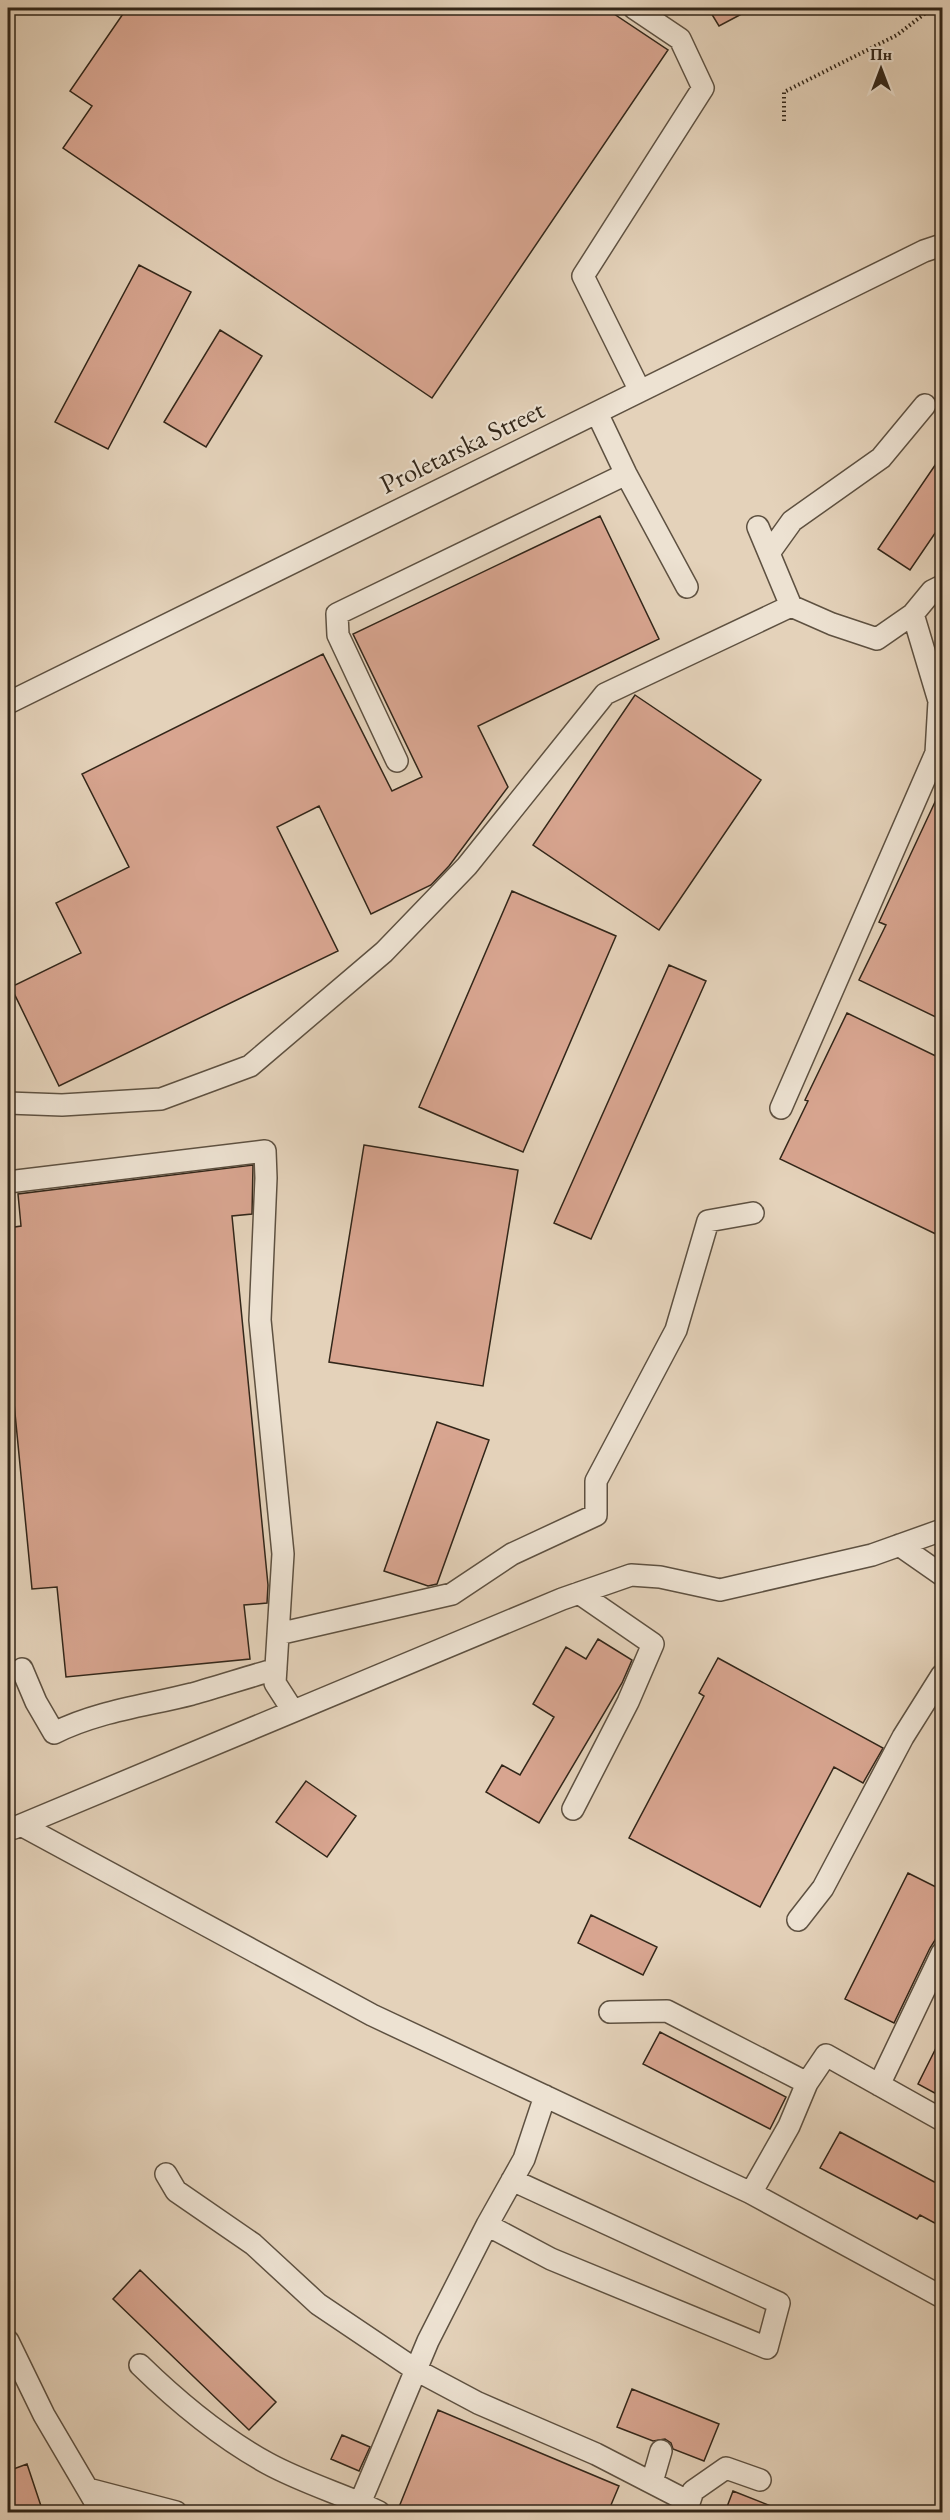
<svg xmlns="http://www.w3.org/2000/svg" width="950" height="2520" font-family="'EB Garamond',serif">
	<style>
		.building { fill: #d8a590; stroke: #322619; stroke-width: 1.5 }
		.lines { fill: none; stroke-linecap: round; stroke-linejoin: round }
		.minor-casing { stroke: #5e5141; stroke-width: 24 }
		.path { stroke: #322619; stroke-width: 4; stroke-dasharray: 1.5 3; stroke-linecap: butt }
		.minor { stroke: #ede2d2; stroke-width: 21 }
		.labels { text-anchor: middle; stroke-width: 4.5; stroke-linejoin: round; paint-order: stroke }
		.street-label { font-size: 27px; fill: #322619; stroke: #ede2d2 }
	</style>
	<rect width="100%" height="100%" fill="#e4d2ba"/>
	<filter id="stains"><feTurbulence type="fractalNoise" baseFrequency=".00333" numOctaves="4"/><feColorMatrix values="0 0 0 0 .2 0 0 0 0 .09 0 0 0 0 .02 0 0 0 .5 -.17"/></filter>
	<radialGradient id="worn" r=".72"><stop offset=".6" stop-color="#630" stop-opacity="0"/><stop offset="1" stop-color="#630" stop-opacity=".3"/></radialGradient>
	<path class="building" d="M127,8H605L668,50L432,398L63,148L92,106L70,91Z
		M708,8H753L719,26Z
		M139,265L191,292L108,449L55,422Z
		M220,330L262,356L206,447L164,422Z
		M942,455V523L910,570L878,549Z
		M600,516L659,639L478,726L508,787L449,866L431,885L371,914L319,806L277,827L338,951L59,1086L11,987L81,953L56,903L129,867L82,774L323,654L392,791L422,777L353,634Z
		M635,695L761,780L659,930L533,845Z
		M942,787V1020L859,980L886,925L879,922Z
		M512,891L616,936L523,1152L419,1107Z
		M669,965L706,981L591,1239L554,1223Z
		M847,1013L942,1059V1237L780,1159L808,1101L805,1100Z
		M364,1145L518,1170L483,1386L329,1362Z
		M253,1165L252,1214L232,1216L268,1585L267,1603L244,1605L250,1659L66,1677L57,1587L32,1589L8,1341V1228L21,1226L18,1194Z
		M437,1422L489,1440L437,1584L428,1586L384,1571Z
		M598,1639L632,1660L622,1683L539,1823L486,1792L502,1765L520,1775L554,1717L533,1704L566,1647L586,1659Z
		M718,1658L883,1748L863,1783L834,1767L760,1907L629,1838L704,1696L699,1693Z
		M306,1781L356,1816L327,1857L276,1822Z
		M908,1873L942,1890V1929L930,1948L894,2023L845,1999Z
		M591,1915L657,1947L643,1975L578,1943Z
		M660,2032L786,2097L770,2129L643,2064Z
		M942,2036V2097L918,2084Z
		M840,2132L942,2186V2227L920,2215L917,2219L820,2168Z
		M140,2270L276,2402L249,2430L113,2299Z
		M632,2389L719,2424L704,2461L673,2449L671,2443L665,2439L653,2441L617,2427Z
		M438,2410L619,2486L608,2512H397Z
		M342,2435L370,2447L359,2471L331,2459Z
		M27,2464L43,2512H8V2471Z
		M733,2491L786,2512H725Z"/>
	<g class="lines">
		<defs>
			<path id="minor" d="M634,8L680,39L703,88L583,276L640,391
				M597,413L626,474L687,587
				M758,527L791,606L832,624L877,639L913,614L932,591L942,586
				M769,553L792,521L881,458L925,405
				M8,703L924,251L942,245
				M397,761L338,635L337,614L626,474
				M8,1103L62,1105L161,1099L250,1066L384,952L467,866L605,694L791,606
				M781,1108L936,753L939,701L913,614
				M8,1182L265,1151L266,1178L260,1320L283,1554L275,1683L293,1711
				M899,1545L942,1575
				M278,1634L452,1594L512,1554L596,1515V1481L676,1330L708,1221L753,1213
				M22,1669L36,1702L54,1733C98,1711 145,1706 192,1694C220,1686 248,1677 276,1669
				M573,1809L628,1702L653,1644L579,1593
				M21,1825L372,2015L751,2193L942,2297
				M14,1828L562,1599L631,1575L660,1577L720,1590L872,1555L942,1530
				M798,1920L823,1888L903,1737L942,1675
				M610,2012L667,2011L807,2083L789,2126L751,2193
				M807,2083L826,2055L942,2120
				M879,2085L942,1953
				M166,2174L176,2191L253,2244L318,2304L416,2370L478,2403L596,2454L689,2502
				M487,2225L551,2259L767,2348L779,2303L512,2180
				M8,2341L44,2415L101,2512
				M140,2365C179,2403 220,2437 267,2463C296,2479 329,2490 360,2503
				M652,2482L661,2451
				M88,2489L176,2512
				M379,2512L360,2503L428,2341L487,2225L524,2159L545,2096
				M686,2512L693,2491L726,2468L760,2480"/>
		</defs>
		<use href="#minor" class="minor-casing"/>
		<path class="path" d="M933,8L942,24
			M784,121V92L897,35L932,8"/>
		<use href="#minor" class="minor"/>
	</g>
	<g class="labels">
		<g class="street-label">
			<text transform="translate(462 447) rotate(-26)" y="9">Proletarska Street</text>
		</g>
	</g>
	<rect width="950" height="2520" fill="none" stroke="#e4d2ba" stroke-width="30"/>
	<rect x="9" y="9" width="932" height="2502" fill="none" stroke="#322619" stroke-width="3"/>
	<rect x="15" y="15" width="920" height="2490" fill="none" stroke="#322619" stroke-width="1.5"/>
	<g transform="translate(881 69)" stroke="#ede2d2" stroke-width="4.5" paint-order="stroke">
	<path d="M0-4.5L10 22L0 15L-10 22Z" fill="#322619"/>
	<text y="-9" font-size="16" font-weight="bold" text-anchor="middle" fill="#322619">Пн</text>
	</g>
	<rect width="100%" height="100%" filter="url(#stains)"/>
	<rect width="100%" height="100%" fill="url(#worn)"/>
</svg>
